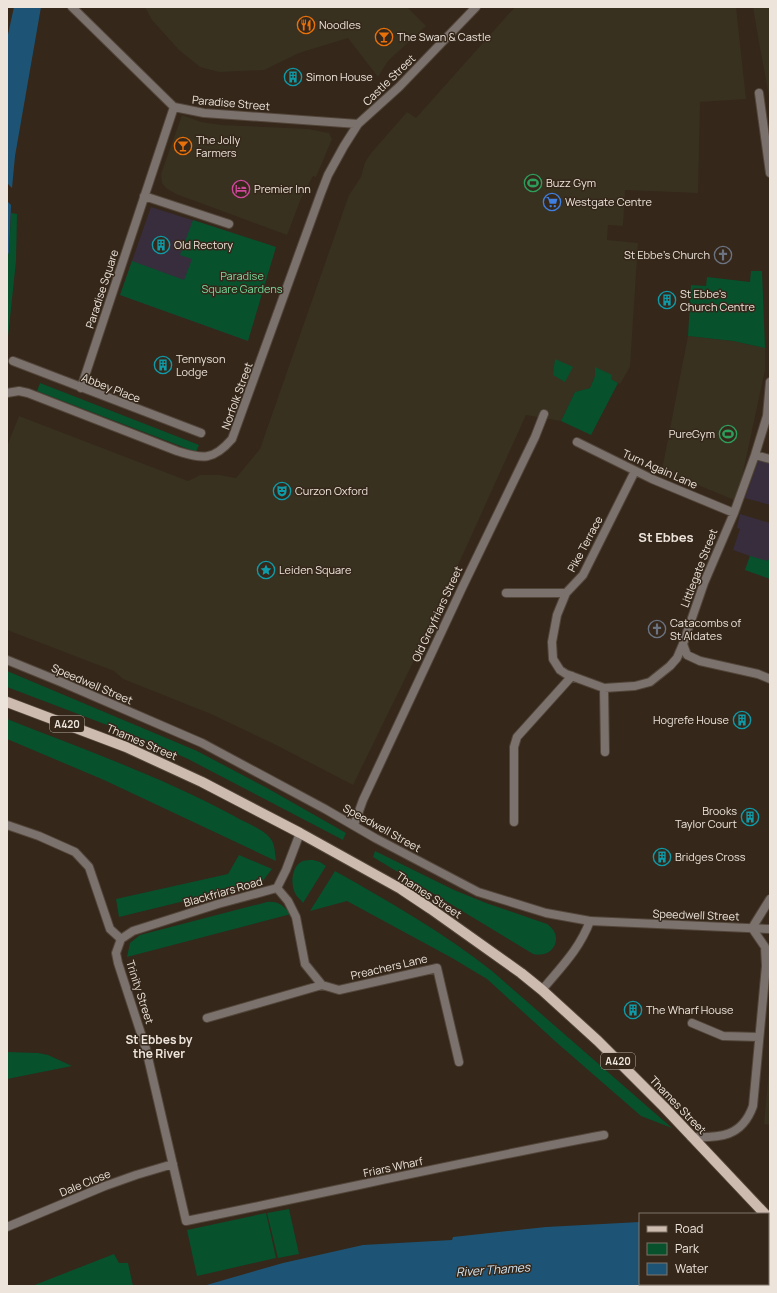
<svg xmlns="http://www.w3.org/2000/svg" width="777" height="1293" font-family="Manrope,sans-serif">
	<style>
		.commercial { fill: #383120 }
		.education { fill: #382d3c }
		.green { fill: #07512d }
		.water { fill: #1d5475 }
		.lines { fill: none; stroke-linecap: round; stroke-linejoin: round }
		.minor-casing { stroke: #524539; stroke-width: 10 }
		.tertiary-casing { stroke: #524539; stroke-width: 10 }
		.primary-casing { stroke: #524539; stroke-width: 12 }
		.minor { stroke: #7c726d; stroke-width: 8 }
		.tertiary { stroke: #7c726d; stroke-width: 8 }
		.primary { stroke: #cebbb0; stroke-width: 10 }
		.labels { text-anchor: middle; stroke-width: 3; stroke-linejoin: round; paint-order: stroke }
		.shield { fill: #35271a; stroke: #b6aba1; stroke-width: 1 }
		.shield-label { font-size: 10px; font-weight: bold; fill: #ede4db }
		.poi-label { font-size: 11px; fill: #ede4db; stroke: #35271a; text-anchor: start }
		.street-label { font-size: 11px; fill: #ede4db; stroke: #35271a }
		.park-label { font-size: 11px; fill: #78db9d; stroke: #35271a }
		.neighbourhood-label { font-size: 12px; font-weight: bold; fill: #ede4db; stroke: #35271a }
		.water-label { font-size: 12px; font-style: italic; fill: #d4e6f3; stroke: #35271a }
		.quarter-label { font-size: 13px; font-weight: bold; fill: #ede4db; stroke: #35271a }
	</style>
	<rect width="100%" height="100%" fill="#35271a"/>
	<path class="commercial" d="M145,7H407L426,26L388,61L378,77L348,38L299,53L264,70L219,72L200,67L179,50L152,20Z
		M515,7H736L746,99L700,102L698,193L625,190L623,226L608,225L607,240L638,243L630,367L620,384L610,379L595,376L590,388L575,392L561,421L526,415L426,636L353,785L278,746L211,714L123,679L114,671L7,630V446L19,416L188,481L200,475H219L236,478L260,449L349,195L361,177L365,162L372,152L407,112L416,118Z
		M753,7H770V102L759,42Z
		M182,115L201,122L221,125L308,129L329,133L332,139L316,177L313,176L300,201L287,235L176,194L166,188L162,183L161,174Z
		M688,336L733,341L765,348V370L740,486L734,500L662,470Z
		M770,1060V1125L764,1124Z"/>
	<path class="education" d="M151,207L233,233L248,341L120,295Z
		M759,459L770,462V505L745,498Z
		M740,514L770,523V579L745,570L750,556L733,550L740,529L737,528Z"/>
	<path class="green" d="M11,213L17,214L16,261L8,337L7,336V255L9,253Z
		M193,220L276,247L248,341L120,295L132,261L184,280L192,259L180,255Z
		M751,271H762L765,348L733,341L688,336L691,285L706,286L707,277L750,282Z
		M555,359L573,367L565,382L553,375Z
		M595,367L612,375L611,379L618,383L591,435L561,421L575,392L590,388L595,376Z
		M40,383L199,445L196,452L37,391Z
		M750,556L768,561L770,556V579L745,570Z
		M7,671L197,751L267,788L346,833L343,840L188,759L136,736L7,687Z
		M7,719C83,749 162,777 234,816C244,822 263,829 270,838C275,843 275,854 276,861L104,780L7,739Z
		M375,851L454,890L486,903L547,924C565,936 554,959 533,954L373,857Z
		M239,855L272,869L262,882L119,917L116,899L228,874Z
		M313,860L320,862L326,866L303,903C301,900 296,896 295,893C290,883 292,865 303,861C306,860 310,860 313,860Z
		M335,871C388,901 444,933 492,971L672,1128L641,1116L556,1042L487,979L452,958L347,901L310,911Z
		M267,902C279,901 283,906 291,914L127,957L130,943L140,935Z
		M7,1052L38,1053L48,1055L72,1066L7,1079Z
		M289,1209L299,1254L278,1258L267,1213Z
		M266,1213L276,1258L197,1276L187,1230Z
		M114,1254L119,1263H128L133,1286H32Z"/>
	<path class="water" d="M14,7H41L15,156L12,188L7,183V39Z
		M7,201L11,205L9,253L7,255Z
		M640,1222V1284H716L718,1286H203L283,1263L363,1245L452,1240L453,1237L546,1227Z"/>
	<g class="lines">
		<defs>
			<path id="minor" d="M72,7L174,107L204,113L358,124
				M759,93L770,173
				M144,196L229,224
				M13,361L201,433
				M81,388L174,107
				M7,393L19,391L28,393L177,451C203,459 213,461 232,439L321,193L328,175L344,146L358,124L399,87L476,7
				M577,442L652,479L734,513
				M755,455L770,459
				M635,471L583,575L566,593L557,615L552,642L553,659L560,670L566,674L604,688L635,686L650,682L670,666L677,658L683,644L704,583L734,513L755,455L767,416L770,382
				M506,593H566
				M683,644L687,655L700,661L758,674L770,679
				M7,660L61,682L202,743L325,809L375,838L478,892L546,913L590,921
				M604,688L605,752
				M514,822V747L517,737L572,676
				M7,825L39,836L75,852L89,867L110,929L121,939
				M354,825L363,800L462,588L535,437L544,414
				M277,888L288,901L296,917L305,964L322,985
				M277,888L286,870L300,833
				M121,939L116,953L118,963L146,1049L186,1221C326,1193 465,1161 604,1135
				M121,939L133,931L218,904L277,888
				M207,1018L322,985L339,990L437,968L459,1062
				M692,1023L723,1036L759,1037
				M691,1137C720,1138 742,1137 753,1106L766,966L765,947L752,928L770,899
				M7,1227L105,1186L136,1175L173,1164"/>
			<path id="tertiary" d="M542,990C561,967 579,950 590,921L770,929"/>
			<path id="primary" d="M7,702L126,747L202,782L300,833L401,889L431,909L521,973L542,990L598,1041L664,1107L765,1214"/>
		</defs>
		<use href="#minor" class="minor-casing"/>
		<use href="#tertiary" class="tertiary-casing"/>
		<use href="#primary" class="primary-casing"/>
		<use href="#minor" class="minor"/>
		<use href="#tertiary" class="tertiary"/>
		<use href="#primary" class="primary"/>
	</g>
	<defs>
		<symbol id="restaurant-ring" viewBox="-11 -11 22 22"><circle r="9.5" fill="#35271a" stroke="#e8710a" stroke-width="1.5"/><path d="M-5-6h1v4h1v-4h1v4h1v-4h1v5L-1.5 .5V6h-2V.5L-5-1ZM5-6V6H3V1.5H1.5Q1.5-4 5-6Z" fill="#e8710a"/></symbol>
		<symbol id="bar-ring" viewBox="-11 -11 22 22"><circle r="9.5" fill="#35271a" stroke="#e8710a" stroke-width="1.5"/><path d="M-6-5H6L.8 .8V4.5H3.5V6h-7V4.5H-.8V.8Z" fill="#e8710a"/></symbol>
		<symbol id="building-ring" viewBox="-11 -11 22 22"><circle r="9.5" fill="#35271a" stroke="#0f9aa8" stroke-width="1.5"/><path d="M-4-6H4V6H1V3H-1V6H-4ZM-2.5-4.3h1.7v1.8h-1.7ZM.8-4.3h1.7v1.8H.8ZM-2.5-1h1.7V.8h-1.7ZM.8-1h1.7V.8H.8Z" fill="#0f9aa8"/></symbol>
		<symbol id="stadium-ring" viewBox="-11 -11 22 22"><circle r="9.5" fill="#35271a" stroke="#2e9e5b" stroke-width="1.5"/><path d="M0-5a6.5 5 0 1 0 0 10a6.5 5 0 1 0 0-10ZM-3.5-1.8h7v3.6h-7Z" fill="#2e9e5b"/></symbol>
		<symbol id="hotel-ring" viewBox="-11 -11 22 22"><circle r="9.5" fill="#35271a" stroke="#d1479c" stroke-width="1.5"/><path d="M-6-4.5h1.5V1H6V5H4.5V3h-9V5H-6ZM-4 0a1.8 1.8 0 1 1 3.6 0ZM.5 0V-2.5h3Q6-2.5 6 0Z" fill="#d1479c"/></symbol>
		<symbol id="supermarket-ring" viewBox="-11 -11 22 22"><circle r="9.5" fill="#35271a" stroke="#3f7fe0" stroke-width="1.5"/><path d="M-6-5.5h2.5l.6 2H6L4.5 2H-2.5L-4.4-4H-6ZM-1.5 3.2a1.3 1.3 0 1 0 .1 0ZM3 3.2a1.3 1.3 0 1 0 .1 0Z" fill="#3f7fe0"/></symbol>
		<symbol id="church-ring" viewBox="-11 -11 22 22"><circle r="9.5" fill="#35271a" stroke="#6b7280" stroke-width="1.5"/><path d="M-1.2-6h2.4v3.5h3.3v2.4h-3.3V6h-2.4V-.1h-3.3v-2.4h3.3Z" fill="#6b7280"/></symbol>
		<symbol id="theatre-ring" viewBox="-11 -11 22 22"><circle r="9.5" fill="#35271a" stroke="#0f9aa8" stroke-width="1.5"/><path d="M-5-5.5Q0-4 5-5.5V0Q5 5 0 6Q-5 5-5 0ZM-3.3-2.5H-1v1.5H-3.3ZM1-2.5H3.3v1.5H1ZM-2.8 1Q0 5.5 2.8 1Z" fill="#0f9aa8"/></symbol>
		<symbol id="sight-ring" viewBox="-11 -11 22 22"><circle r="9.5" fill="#35271a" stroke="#0f9aa8" stroke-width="1.5"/><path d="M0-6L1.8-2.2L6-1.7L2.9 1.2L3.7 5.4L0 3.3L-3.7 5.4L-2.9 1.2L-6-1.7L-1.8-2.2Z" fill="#0f9aa8"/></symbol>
	</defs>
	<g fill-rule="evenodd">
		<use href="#restaurant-ring" x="296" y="15" width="20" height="20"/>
		<use href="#bar-ring" x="374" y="27" width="20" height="20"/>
		<use href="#building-ring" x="283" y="67" width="20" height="20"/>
		<use href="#bar-ring" x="173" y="136" width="20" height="20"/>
		<use href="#stadium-ring" x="523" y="173" width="20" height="20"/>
		<use href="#hotel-ring" x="231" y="179" width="20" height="20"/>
		<use href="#supermarket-ring" x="542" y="192" width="20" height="20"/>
		<use href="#building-ring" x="151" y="235" width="20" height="20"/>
		<use href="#church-ring" x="713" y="245" width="20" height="20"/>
		<use href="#building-ring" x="657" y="290" width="20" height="20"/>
		<use href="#building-ring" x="153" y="355" width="20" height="20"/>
		<use href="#stadium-ring" x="718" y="424" width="20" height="20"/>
		<use href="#theatre-ring" x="272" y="481" width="20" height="20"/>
		<use href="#sight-ring" x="256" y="560" width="20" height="20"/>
		<use href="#church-ring" x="647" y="619" width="20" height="20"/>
		<use href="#building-ring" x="732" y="710" width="20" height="20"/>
		<use href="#building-ring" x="740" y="807" width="20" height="20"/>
		<use href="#building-ring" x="652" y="847" width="20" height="20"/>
		<use href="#building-ring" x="623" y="1000" width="20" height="20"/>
	</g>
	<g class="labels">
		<g class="shield">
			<rect x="50" y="716" width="34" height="16" rx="3"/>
			<rect x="601" y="1053" width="34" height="16" rx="3"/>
		</g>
		<g class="shield-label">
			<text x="67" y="728">A420</text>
			<text x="618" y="1065">A420</text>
		</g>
		<g class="poi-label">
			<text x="319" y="29">Noodles</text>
			<text x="397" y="41">The Swan &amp; Castle</text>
			<text x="306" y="81">Simon House</text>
			<text x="196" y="144">The Jolly<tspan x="196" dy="13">Farmers</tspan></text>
			<text x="546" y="187">Buzz Gym</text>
			<text x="254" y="193">Premier Inn</text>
			<text x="565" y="206">Westgate Centre</text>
			<text x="174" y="249">Old Rectory</text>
			<text x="710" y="259" text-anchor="end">St Ebbe's Church</text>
			<text x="680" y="298">St Ebbe's<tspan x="680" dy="13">Church Centre</tspan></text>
			<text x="176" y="363">Tennyson<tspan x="176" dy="13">Lodge</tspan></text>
			<text x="715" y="438" text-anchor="end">PureGym</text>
			<text x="295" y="495">Curzon Oxford</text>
			<text x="279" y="574">Leiden Square</text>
			<text x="670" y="627">Catacombs of<tspan x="670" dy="13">St Aldates</tspan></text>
			<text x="729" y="724" text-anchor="end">Hogrefe House</text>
			<text x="737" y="815" text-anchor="end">Brooks<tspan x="737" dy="13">Taylor Court</tspan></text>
			<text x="675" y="861">Bridges Cross</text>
			<text x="646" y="1014">The Wharf House</text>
		</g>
		<g class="street-label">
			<text transform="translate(389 80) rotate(-44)" y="4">Castle Street</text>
			<text transform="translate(231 103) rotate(5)" y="4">Paradise Street</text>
			<text transform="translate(102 289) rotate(-72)" y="4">Paradise Square</text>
			<text transform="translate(111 388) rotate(21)" y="4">Abbey Place</text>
			<text transform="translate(237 396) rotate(-70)" y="4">Norfolk Street</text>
			<text transform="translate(660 469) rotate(24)" y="4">Turn Again Lane</text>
			<text transform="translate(585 544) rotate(-62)" y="4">Pike Terrace</text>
			<text transform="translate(699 568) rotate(-69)" y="4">Littlegate Street</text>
			<text transform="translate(437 614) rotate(-65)" y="4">Old Greyfriars Street</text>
			<text transform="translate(92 684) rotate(23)" y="4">Speedwell Street</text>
			<text transform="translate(142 742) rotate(23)" y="4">Thames Street</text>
			<text transform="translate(382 828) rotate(29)" y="4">Speedwell Street</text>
			<text transform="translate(223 892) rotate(-16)" y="4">Blackfriars Road</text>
			<text transform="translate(429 895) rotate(33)" y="4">Thames Street</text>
			<text transform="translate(696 915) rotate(2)" y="4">Speedwell Street</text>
			<text transform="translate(389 967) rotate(-13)" y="4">Preachers Lane</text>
			<text transform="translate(140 992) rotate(72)" y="4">Trinity Street</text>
			<text transform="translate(678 1105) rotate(46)" y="4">Thames Street</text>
			<text transform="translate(393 1167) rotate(-12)" y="4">Friars Wharf</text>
			<text transform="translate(85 1183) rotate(-22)" y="4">Dale Close</text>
		</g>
		<g class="park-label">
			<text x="242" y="280">Paradise<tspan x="242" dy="13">Square Gardens</tspan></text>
		</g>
		<g class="neighbourhood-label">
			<text x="159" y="1044">St Ebbes by<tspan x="159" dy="14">the River</tspan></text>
		</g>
		<g class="water-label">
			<text transform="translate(493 1270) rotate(-4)" y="4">River Thames</text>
		</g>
		<g class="quarter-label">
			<text x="666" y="542">St Ebbes</text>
		</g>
	</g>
	<rect width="777" height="1293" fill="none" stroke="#ede4db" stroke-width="16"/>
	<rect x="639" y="1213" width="130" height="72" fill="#35271a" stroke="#7f7367"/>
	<rect x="647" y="1226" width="20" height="6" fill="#cebbb0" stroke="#7f7367"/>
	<text x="675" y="1233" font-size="12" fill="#ede4db">Road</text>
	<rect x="647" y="1243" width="20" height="12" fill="#07512d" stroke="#7f7367"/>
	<text x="675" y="1253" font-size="12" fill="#ede4db">Park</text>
	<rect x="647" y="1263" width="20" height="12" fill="#1d5475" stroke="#7f7367"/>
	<text x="675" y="1273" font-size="12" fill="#ede4db">Water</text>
</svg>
